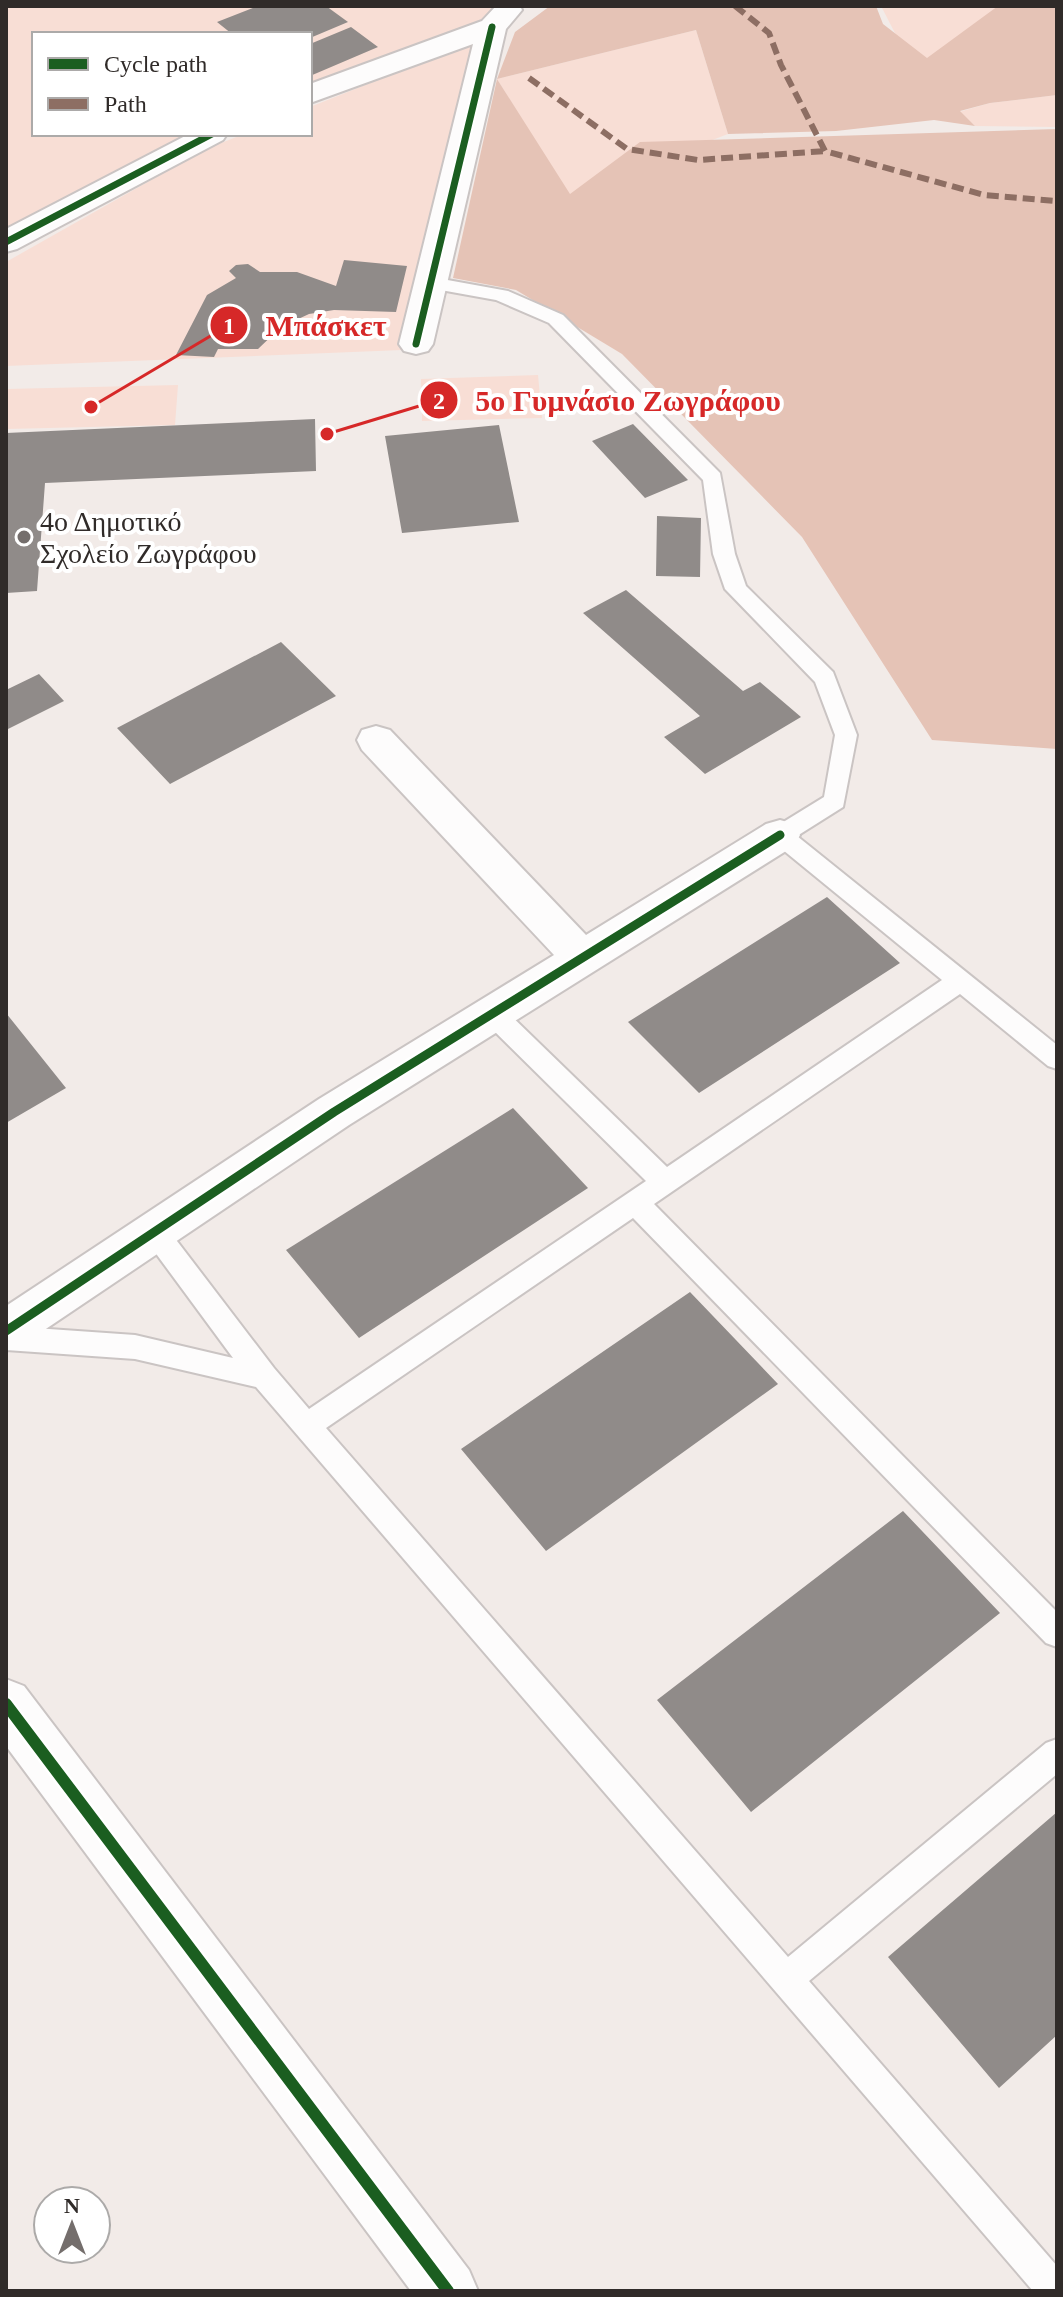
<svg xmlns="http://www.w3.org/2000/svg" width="1063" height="2297" font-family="'Times New Roman',serif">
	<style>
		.green { fill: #f8ded5 }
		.forest { fill: #e5c3b6 }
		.building { fill: #908b89 }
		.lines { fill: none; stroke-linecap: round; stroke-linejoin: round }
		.lane-casing { stroke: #cac4c3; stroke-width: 4 }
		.street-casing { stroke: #cac4c3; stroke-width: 4 }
		.lane { fill: #fdfcfc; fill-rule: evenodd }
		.street { fill: #fdfcfc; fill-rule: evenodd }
		.quiet { stroke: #8d6e63; stroke-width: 6; stroke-dasharray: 12 6; stroke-linecap: butt }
		.cycleway-far2-casing { stroke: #fff; stroke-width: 11 }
		.cycleway-far1-casing { stroke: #fff; stroke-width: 14 }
		.cycleway-casing { stroke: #fff; stroke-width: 17 }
		.cycleway-far2 { stroke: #1b5e20; stroke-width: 7 }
		.cycleway-far1 { stroke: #1b5e20; stroke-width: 9 }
		.cycleway { stroke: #1b5e20; stroke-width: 12 }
		.poi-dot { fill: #746e6c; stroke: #fff; stroke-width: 3 }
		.labels { text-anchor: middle; stroke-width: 8; stroke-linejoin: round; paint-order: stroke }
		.poi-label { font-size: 28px; fill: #302b29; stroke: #fff; text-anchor: start }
		.leader { fill: none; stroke: #d62828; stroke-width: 3 }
		.callout-dot { fill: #d62828; stroke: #fff; stroke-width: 3 }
		.mark-label { font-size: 24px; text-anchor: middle; font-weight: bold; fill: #fff }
		.callout-label { font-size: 30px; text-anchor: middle; font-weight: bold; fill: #d62828; stroke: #fff; stroke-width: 8; stroke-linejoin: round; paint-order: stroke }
	</style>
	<rect width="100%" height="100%" fill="#f2ebe8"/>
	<path class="green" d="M6,6H505L507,11L310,98V34H34V134H227L6,231Z
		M881,6H1057V52L912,66Z
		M696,30L728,134L569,195L497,79Z
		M473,42L402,350L6,366V262L206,149L244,134H310V107Z
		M1057,95V127L975,126L959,112L990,103Z
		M538,375L542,418L422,421L421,379Z
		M178,385L175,425L6,429V389Z"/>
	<path class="forest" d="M550,6H876L883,24L927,58L998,6L1057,7V95L990,103L960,111L975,126L934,120L836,131L728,134L696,30L497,79L570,194L640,142L1057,129V749L932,740L802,537L622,354L516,290L453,278L497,79L515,32Z"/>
	<path class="building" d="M258,6H326L348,22L310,38V34H232L217,22Z
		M351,27L378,47L310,76V44Z
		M344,260L407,266L396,312L334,310L309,314L281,327L258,349H218L214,357L176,355L207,295L236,278L229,271L236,265L248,264L260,272H297L336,286Z
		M315,419L316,471L45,483L37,591L6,593V433Z
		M633,424L688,480L645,498L592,441Z
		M499,425L519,522L402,533L385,436Z
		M657,516L701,518L700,577L656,576Z
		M626,590L743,691L760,682L801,717L705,774L664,737L700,716L583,613Z
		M281,642L336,696L170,784L117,728Z
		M39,674L64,701L6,730V690Z
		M827,897L900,963L699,1093L628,1022Z
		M6,1013L66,1088L6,1123Z
		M513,1108L588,1188L359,1338L286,1250Z
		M690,1292L778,1384L546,1551L461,1449Z
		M903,1511L1000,1613L751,1812L657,1700Z
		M1057,1812V2035L999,2088L888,1957Z"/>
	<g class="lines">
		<defs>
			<path id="lane" d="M431,277L508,291L563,315L720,473L735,554L746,586L833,672L857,735L843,807L797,836L1057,1045V1069L1048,1066L960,994L654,1204L1057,1612V1647L1046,1643L633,1218L326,1428L788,1957L1046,1743L1057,1739V1774L809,1981L1057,2266V2291H1033L256,1387L135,1359L6,1350V1326L135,1335L233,1358L146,1240L142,1232L146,1224L155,1221L164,1224L274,1368L309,1409L646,1181L483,1020L480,1013L483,1006L492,1003L501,1006L667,1167L942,980L772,841L768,835L772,829L824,797L835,735L815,682L725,589L713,554L703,480L549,323L496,300L424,287L421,283Z"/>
			<path id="street" d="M496,6H520L522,10L506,29L433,344L428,351L416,354L404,351L399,344L473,44L310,103V84L482,21Z
				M189,134H227L223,140L17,249L6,252V229Z
				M376,726L390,730L586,935L766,824L780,820L794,824L800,835L794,846L349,1125L22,1345L6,1351V1306L319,1099L554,955L362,750L357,740L362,730Z
				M6,1679L24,1686L469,2270L478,2291H411L6,1746Z"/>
		</defs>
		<use href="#lane" class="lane-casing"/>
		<use href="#street" class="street-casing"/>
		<use href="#lane" class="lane"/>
		<use href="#street" class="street"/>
		<path class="quiet" d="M735,6L769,33L781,65L825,151L984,195L1057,201
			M529,78L627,149L698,160L825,151"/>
		<defs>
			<path id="cycleway-far2" d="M6,242L212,134
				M416,344L492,27"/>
			<path id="cycleway-far1" d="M6,1331L334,1112L780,835"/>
			<path id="cycleway" d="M6,1704L448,2291"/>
		</defs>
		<use href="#cycleway-far2" class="cycleway-far2-casing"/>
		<use href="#cycleway-far1" class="cycleway-far1-casing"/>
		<use href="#cycleway" class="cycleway-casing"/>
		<use href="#cycleway-far2" class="cycleway-far2"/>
		<use href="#cycleway-far1" class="cycleway-far1"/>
		<use href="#cycleway" class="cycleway"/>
	</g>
	<circle class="poi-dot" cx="24" cy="537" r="8"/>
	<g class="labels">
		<g class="poi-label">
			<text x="40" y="531">4ο Δημοτικό<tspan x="40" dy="32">Σχολείο Ζωγράφου</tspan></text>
		</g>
	</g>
	<path class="leader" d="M91 407L229 325M327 434L439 400"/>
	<g class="callout-dot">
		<circle cx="91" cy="407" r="8"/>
		<circle cx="327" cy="434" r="8"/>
		<circle cx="229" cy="325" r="20"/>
		<circle cx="439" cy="400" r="20"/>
	</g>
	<g class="mark-label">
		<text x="229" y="334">1</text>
		<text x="439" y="409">2</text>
	</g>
	<g class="callout-label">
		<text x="326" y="336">Μπάσκετ</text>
		<text x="628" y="411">5ο Γυμνάσιο Ζωγράφου</text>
	</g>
	<rect width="1063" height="2297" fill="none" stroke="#302b29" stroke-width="16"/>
	<rect x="32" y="32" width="280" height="104" fill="#ffffff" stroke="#acaaa9" stroke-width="2"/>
	<rect x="48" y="58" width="40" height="12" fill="#1b5e20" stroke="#acaaa9" stroke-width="2"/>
	<text x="104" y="72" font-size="24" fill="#302b29">Cycle path</text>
	<rect x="48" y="98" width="40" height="12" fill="#8d6e63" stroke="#acaaa9" stroke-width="2"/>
	<text x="104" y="112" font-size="24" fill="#302b29">Path</text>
	<g transform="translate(72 2225)"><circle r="38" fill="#ffffff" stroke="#acaaa9" stroke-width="2"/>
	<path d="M0-6L14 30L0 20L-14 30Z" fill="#746e6c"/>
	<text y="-12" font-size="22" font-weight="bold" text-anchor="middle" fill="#302b29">N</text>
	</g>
</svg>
